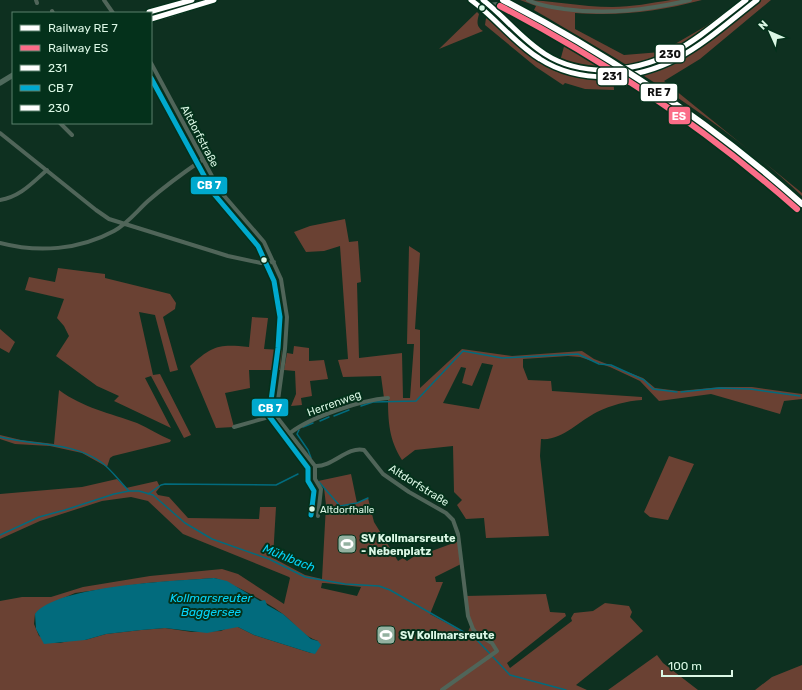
<svg xmlns="http://www.w3.org/2000/svg" width="802" height="690" font-family="Rubik,sans-serif">
	<style>
		.green { fill: #6a4133; fill-rule: evenodd }
		.water { fill: #026b7d }
		.lines { fill: none; stroke-linecap: round; stroke-linejoin: round }
		.stream { stroke: #026b7d; stroke-width: 1.5 }
		.minor { stroke: #506559; stroke-width: 4 }
		.secondary { stroke: #4f695c; stroke-width: 5.5 }
		.bus-1-casing { stroke: #04311b; stroke-width: 8 }
		.bus-2-casing { stroke: #04311b; stroke-width: 8 }
		.bus-3-casing { stroke: #04311b; stroke-width: 8 }
		.bus-1 { stroke: #fff; stroke-width: 5 }
		.bus-2 { stroke: #00a9ce; stroke-width: 5 }
		.bus-3 { stroke: #fff; stroke-width: 5 }
		.rail-1-casing { stroke: #04311b; stroke-width: 9 }
		.rail-2-casing { stroke: #04311b; stroke-width: 9 }
		.rail-1 { stroke: #fff; stroke-width: 6 }
		.rail-2 { stroke: #fb6d88; stroke-width: 6 }
		.bus-dot { fill: #dbf7e5; stroke: #04311b; stroke-width: 1.5 }
		.labels { text-anchor: middle; stroke-width: 4; stroke-linejoin: round; paint-order: stroke }
		.bus-label { font-size: 10px; fill: #dbf7e5; stroke: #04311b; text-anchor: start }
		.street-label { font-size: 11px; fill: #dbf7e5; stroke: #04311b }
		.poi-label { font-size: 11px; font-weight: bold; fill: #dbf7e5; stroke: #04311b; text-anchor: start }
		.water-label { font-size: 12px; font-style: italic; fill: #05d4f9; stroke: #04311b }
		.line-badge { stroke: #04311b; stroke-width: 1.5 }
		.badge-label { font-size: 11px; text-anchor: middle; font-weight: bold; fill: #fff }
		.pale-badge-label { font-size: 11px; text-anchor: middle; font-weight: bold; fill: #111 }
	</style>
	<rect width="100%" height="100%" fill="#0e3020"/>
	<path class="green" d="M520,0C551,0 581,7 612,7C632,7 651,3 671,0C681,0 692,0 702,0C656,12 622,16 575,13V29L624,55L661,52L706,26L741,0H771L700,59L664,81L802,193V196C721,119 630,66 534,10L536,6Z
		M477,12L479,14C477,22 476,26 483,31L439,49Z
		M486,18L494,23L499,18C517,37 535,53 559,65L566,39L617,68L613,73L614,90L585,89L565,83L563,85L536,67L485,25Z
		M345,219L349,242L358,241L361,282L357,283L359,358L402,353L403,398H410L414,344H407L409,246L420,253L415,329L420,330V388L462,349L512,356L582,351L594,359L643,378L655,388L679,391L721,387H752L802,394V399L784,401L780,414L711,394L659,401L640,381L610,367L580,357L568,356L523,359V367L528,380L551,381L552,391L642,397V400C626,401 612,405 597,412C579,421 562,441 541,439L540,456L549,536L486,538L484,518L466,519L457,505L462,500L454,492L453,446L415,450L402,460C389,440 388,421 388,398H384L381,376L343,377L338,360L348,359L340,246L324,251L306,252L294,232L310,226ZM482,363L493,365L479,409L443,403L461,367L466,368L462,383L472,386Z
		M58,268L105,274V278L170,294L176,303L175,309L163,317L178,370L170,372L155,315L139,312L153,375L160,374L191,435L184,438L151,376L145,378L171,428L114,401L119,396L97,386L56,356L69,336L64,326L57,318L64,299L25,290L29,277L55,282Z
		M252,317L268,318L264,349L282,350L280,370H249L250,388L225,393L234,427L216,428L190,366C213,345 219,344 249,347Z
		M0,329L15,342L9,353L0,348Z
		M294,346L309,348V361L324,360L328,379L310,381L312,396L301,398L302,405L291,406L296,394L295,371L284,370L287,353L293,354Z
		M59,390C83,408 110,413 137,423C148,428 159,435 171,440L170,442L113,456L110,458L107,467L82,453L50,446L15,444L0,439V435L21,440L54,444Z
		M669,456L694,464L668,520L650,517L644,512Z
		M351,474L357,503L368,498L374,522L398,561L403,558L407,561L427,548L429,552L459,541L461,564L435,577L436,582H443L430,614L467,634L471,625L465,596L546,594L550,612L565,613L566,616L507,663L510,668L572,621L571,618L574,613L593,611L605,603L629,606L632,612L630,617L643,631L576,685L587,690H0V601L22,597H51L83,587L150,576L222,569L238,574L284,604L290,578L289,577L183,534L148,501L131,497L102,501L40,521L0,539V494L82,487L117,479L126,488L157,481L160,487L156,492L158,495L169,497L188,518L259,519L260,507H276L273,558L305,575L322,579L326,505L324,488L318,481ZM214,578C230,582 271,604 284,615C295,624 304,637 318,641L311,653L254,635L238,627H229L221,631L192,632L165,628L141,630L106,634L85,640L76,639L60,643H53L39,636L34,624L35,614L52,603L75,593L147,583ZM322,583H325L361,587L357,596L321,588Z
		M657,655L663,663L698,690H608Z
		M802,665V690H755L772,677Z"/>
	<path class="water" d="M214,578L227,581L260,601L265,600L267,605L283,614L311,639L318,641L321,645L315,654L311,653L254,635L238,627L207,633L165,628L141,630L106,634L85,640L44,644L36,629L35,614C57,585 176,581 214,578Z"/>
	<g class="lines">
		<path class="stream" d="M681,392L719,388L750,389L800,396
			M361,406L373,402L416,401L463,351L502,358L578,354L599,364L611,365L644,380L653,389L677,392
			M334,416L349,410
			M320,421L329,417
			M303,427L313,423
			M299,430L297,434L308,450L311,458
			M0,437C34,446 71,441 101,462C111,469 120,482 129,491
			M319,482L340,506L357,503L368,498
			M148,494L161,485L165,484L276,485L298,474
			M0,535L39,517L65,510L114,494L129,491H139L153,495L185,523L212,539L269,559L305,577L345,584L379,586L390,590L476,639L510,675L566,690"/>
		<path class="minor" d="M36,0L37,3
			M104,0L113,13
			M528,0C539,6 552,7 564,9C607,15 647,10 690,0
			M483,9L487,5L497,4L533,21
			M52,11L53,13
			M151,63L220,191L264,242L281,279L287,317L285,349L276,415L280,421L315,466C333,467 347,446 364,450L383,474L409,492L446,513L453,520L458,534L468,616L473,629L477,634L492,643L497,651L442,690
			M60,123L72,135
			M0,133L96,210L109,219L228,256L261,263L274,262
			M0,200C20,197 32,183 47,170
			M0,243C38,253 79,250 114,231C127,224 137,211 148,201C165,186 183,173 202,160
			M234,427L276,415
			M290,433C311,417 361,400 388,398
			M315,466V479L321,489L318,516"/>
		<path class="secondary" d="M471,0C496,16 514,43 540,59C558,71 580,76 601,77C670,81 706,38 757,0
			M151,19L172,14L214,0
			M0,83L13,75"/>
		<defs>
			<path id="bus-1" d="M471,0C496,18 514,43 540,59C560,72 584,77 607,77C673,75 708,38 757,0
				M151,19L214,0"/>
			<path id="bus-2" d="M151,78L214,194L258,246L274,281L280,317L278,348L269,416L308,468V481L314,491L311,515"/>
			<path id="bus-3" d="M483,0C505,17 521,39 545,54C562,65 584,70 605,70C668,68 699,36 746,0
				M149,12L192,0"/>
		</defs>
		<use href="#bus-1" class="bus-1-casing"/>
		<use href="#bus-2" class="bus-2-casing"/>
		<use href="#bus-3" class="bus-3-casing"/>
		<use href="#bus-1" class="bus-1"/>
		<use href="#bus-2" class="bus-2"/>
		<use href="#bus-3" class="bus-3"/>
		<defs>
			<path id="rail-1" d="M503,0C613,57 710,122 802,204"/>
			<path id="rail-2" d="M500,6C609,63 705,128 797,209"/>
		</defs>
		<use href="#rail-1" class="rail-1-casing"/>
		<use href="#rail-2" class="rail-2-casing"/>
		<use href="#rail-1" class="rail-1"/>
		<use href="#rail-2" class="rail-2"/>
	</g>
	<defs>
		<symbol id="stadium-square" viewBox="-11 -11 22 22"><rect x="-9" y="-9" width="18" height="18" rx="4" fill="#93b1a0" stroke="#04311b"/><path d="M0-5a6.5 5 0 1 0 0 10a6.5 5 0 1 0 0-10ZM-3.5-1.8h7v3.6h-7Z" fill="#fff"/></symbol>
	</defs>
	<g fill-rule="evenodd">
		<use href="#stadium-square" x="336" y="533" width="22" height="22"/>
		<use href="#stadium-square" x="375" y="624" width="22" height="22"/>
	</g>
	<g class="bus-dot">
		<circle cx="482" cy="8" r="3.5"/>
		<circle cx="264" cy="260" r="3.5"/>
		<circle cx="312" cy="509" r="3.5"/>
	</g>
	<g class="labels">
		<g class="bus-label">
			<text x="320" y="513">Altdorfhalle</text>
		</g>
		<g class="street-label">
			<text transform="translate(200 136) rotate(62)" y="4">Altdorfstraße</text>
			<text transform="translate(334 403) rotate(-20)" y="4">Herrenweg</text>
			<text transform="translate(419 485) rotate(32)" y="4">Altdorfstraße</text>
		</g>
		<g class="poi-label">
			<text x="361" y="542">SV Kollmarsreute<tspan x="361" dy="13">- Nebenplatz</tspan></text>
			<text x="400" y="639">SV Kollmarsreute</text>
		</g>
		<g class="water-label">
			<text transform="translate(289 558) rotate(22)" y="4">Mühlbach</text>
			<text x="211" y="602">Kollmarsreuter<tspan x="211" dy="14">Baggersee</tspan></text>
		</g>
	</g>
	<g class="line-badge">
		<rect x="655" y="44" width="30" height="19" rx="4" fill="#fff"/>
		<rect x="597" y="67" width="31" height="19" rx="4" fill="#fff"/>
		<rect x="640" y="83" width="38" height="19" rx="4" fill="#fff"/>
		<rect x="668" y="106" width="23" height="19" rx="4" fill="#fb6d88"/>
		<rect x="190" y="176" width="38" height="19" rx="4" fill="#00a9ce"/>
		<rect x="251" y="398" width="38" height="19" rx="4" fill="#00a9ce"/>
	</g>
	<g class="badge-label">
		<text x="679" y="120">ES</text>
		<text x="209" y="189">CB 7</text>
		<text x="270" y="412">CB 7</text>
	</g>
	<g class="pale-badge-label">
		<text x="670" y="58">230</text>
		<text x="612" y="80">231</text>
		<text x="659" y="96">RE 7</text>
	</g>
	<rect x="12" y="12" width="140" height="112" fill="#04311b" stroke="#5a806c"/>
	<rect x="20" y="25" width="20" height="6" fill="#ffffff" stroke="#5a806c"/>
	<text x="48" y="32" font-size="12" fill="#dbf7e5">Railway RE 7</text>
	<rect x="20" y="45" width="20" height="6" fill="#fb6d88" stroke="#5a806c"/>
	<text x="48" y="52" font-size="12" fill="#dbf7e5">Railway ES</text>
	<rect x="20" y="65" width="20" height="6" fill="#ffffff" stroke="#5a806c"/>
	<text x="48" y="72" font-size="12" fill="#dbf7e5">231</text>
	<rect x="20" y="85" width="20" height="6" fill="#00a9ce" stroke="#5a806c"/>
	<text x="48" y="92" font-size="12" fill="#dbf7e5">CB 7</text>
	<rect x="20" y="105" width="20" height="6" fill="#ffffff" stroke="#5a806c"/>
	<text x="48" y="112" font-size="12" fill="#dbf7e5">230</text>
	<g transform="translate(770 32) rotate(315)" stroke="#04311b" stroke-width="3" paint-order="stroke">
	<path d="M0-3L7 15L0 10L-7 15Z" fill="#dbf7e5"/>
	<text y="-6" font-size="11" font-weight="bold" text-anchor="middle" fill="#dbf7e5">N</text>
	</g>
	<path d="M662 670v6h70v-6" fill="none" stroke="#dbf7e5" stroke-width="2"/>
	<text x="668" y="670" font-size="12" fill="#dbf7e5" stroke="#04311b" stroke-width="3" paint-order="stroke">100 m</text>
</svg>
